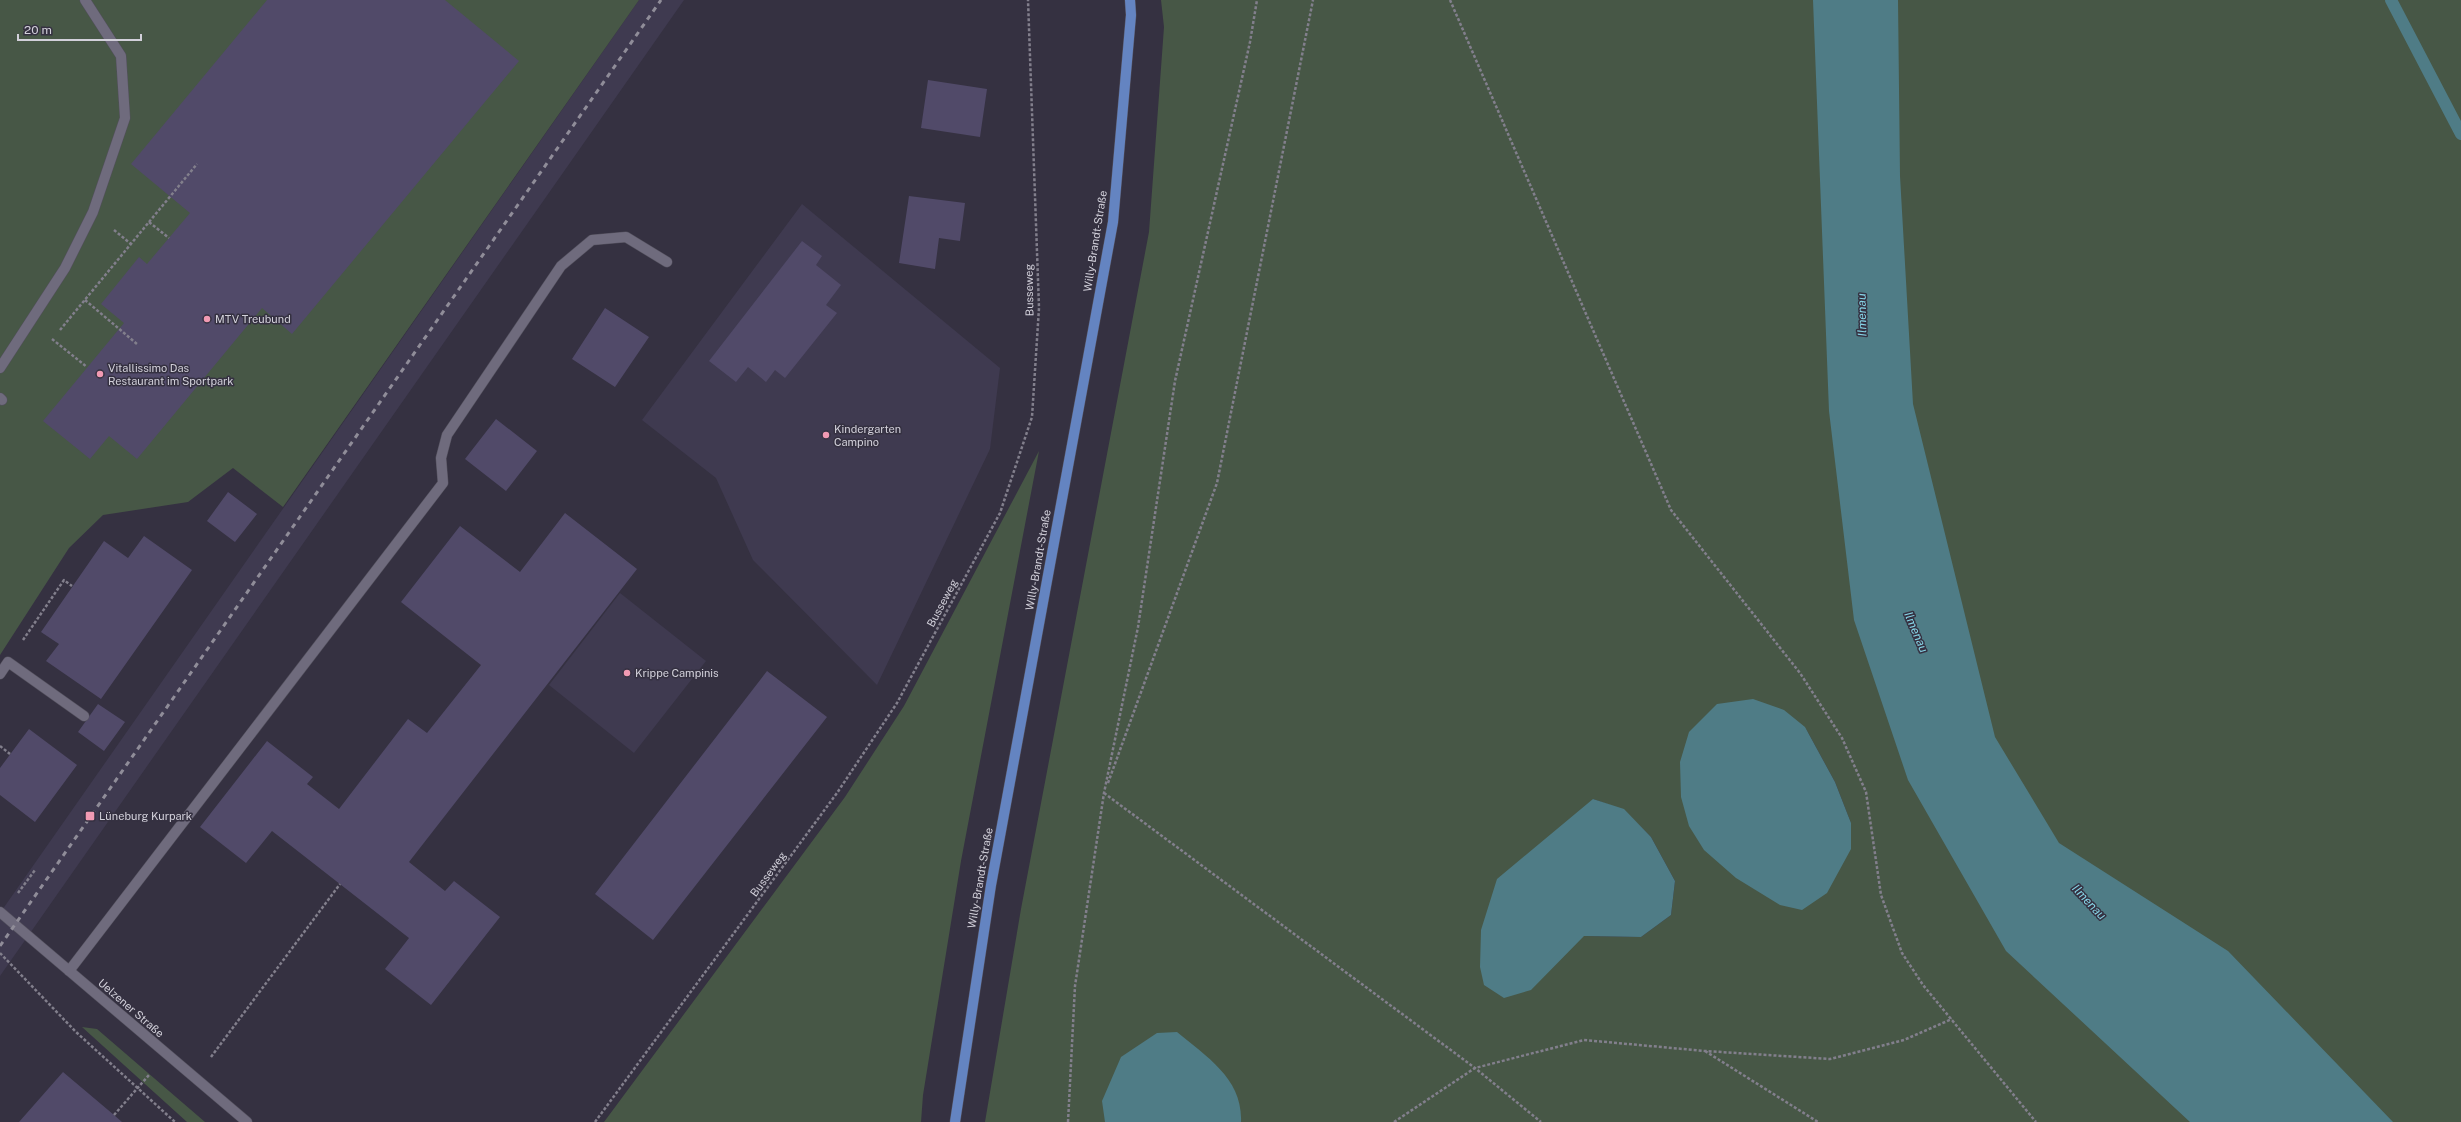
<svg xmlns="http://www.w3.org/2000/svg" width="2461" height="1122" font-family="'Public Sans',sans-serif">
	<style>
		.built { fill: #3f3a50 }
		.green { fill: #475746; fill-rule: evenodd }
		.water { fill: #4f7c86 }
		.lines { fill: none; stroke-linecap: round; stroke-linejoin: round }
		.stream { stroke: #4f7c86; stroke-width: 12 }
		.building { fill: #514a69 }
		.minor-casing { stroke: #53505d; stroke-width: 11 }
		.major-casing { stroke: #53505d; stroke-width: 11 }
		.path { stroke: #827f8c; stroke-width: 2.5; stroke-dasharray: 3 2; stroke-linecap: butt }
		.minor { stroke: #6f6b7d; stroke-width: 10 }
		.major { stroke: #6484c1; stroke-width: 10 }
		.rail { stroke: #908d99; stroke-width: 3; stroke-dasharray: 5 5; stroke-linecap: butt }
		.poi-dot { fill: #f19ab3; stroke: #353141; stroke-width: 1.5 }
		.labels { text-anchor: middle; stroke-width: 3; stroke-linejoin: round; paint-order: stroke }
		.street-label { font-size: 11px; fill: #d2d0da; stroke: #353141 }
		.poi-label { font-size: 11px; fill: #d2d0da; stroke: #353141; text-anchor: start }
		.water-label { font-size: 12px; font-style: italic; fill: #86d5e7; stroke: #353141 }
	</style>
	<rect width="100%" height="100%" fill="#353141"/>
	<path class="built" d="M639,0H684L0,976V913Z
		M802,204L1000,368L990,449L877,685L753,560L716,478L642,420Z
		M620,593L706,661L634,753L549,685Z"/>
	<path class="green" d="M0,0H639L283,507L233,468L188,502L103,515L69,548L0,655Z
		M1161,0H2461V1122H985L1021,909L1149,232L1164,27ZM1805,727L1835,782L1851,823ZM1593,799L1624,810L1651,837L1675,881L1671,915L1641,937L1584,936Z
		M1039,451L961,861L923,1095L921,1122H604L845,797L904,706Z
		M82,1027L97,1029L205,1122H187Z"/>
	<path class="water" d="M1813,0H1898L1900,176L1913,404L1995,737L2059,843L2228,951L2393,1122H2190L2006,951L1908,780L1854,620L1829,411Z
		M1753,699L1784,710L1805,727L1835,782L1851,823V849L1827,893L1802,910L1780,905L1736,878L1704,850L1689,826L1681,797L1680,762L1689,732L1717,704Z
		M1593,799L1624,809L1651,837L1675,881L1671,915L1641,937L1584,936L1531,990L1504,998L1484,985L1480,967L1481,930L1497,879Z
		M1177,1032C1207,1057 1243,1079 1241,1122H1105L1102,1101L1121,1057L1157,1033Z"/>
	<g class="lines">
		<path class="stream" d="M2391,0L2461,134"/>
	</g>
	<path class="building" d="M267,0H445L519,61L292,334L262,308L137,459L109,436L90,459L43,421L124,323L101,304L139,257L147,264L190,213L131,164Z
		M928,80L987,89L980,137L921,128Z
		M909,196L965,203L960,241L939,238L935,269L899,263Z
		M802,241L822,256L816,265L841,285L826,305L837,313L785,378L775,370L766,382L748,367L736,382L709,361Z
		M605,308L649,337L615,387L572,359Z
		M496,419L537,451L506,491L465,459Z
		M228,492L257,514L235,542L207,521Z
		M565,513L637,569L409,862L445,891L454,881L500,917L431,1005L385,969L409,938L272,831L246,863L200,827L267,741L313,777L307,784L339,809L408,719L427,733L481,665L401,602L460,526L520,572Z
		M144,536L192,570L101,699L46,661L59,644L41,632L104,541L128,558Z
		M767,671L827,717L653,940L595,894Z
		M98,704L125,722L104,751L78,732Z
		M29,729L77,765L35,822L0,795V768Z
		M63,1072L114,1115L122,1122H19Z"/>
	<g class="lines">
		<defs>
			<path id="minor" d="M0,368L65,268L93,212L125,118L121,56L85,0
				M0,398L2,400
				M0,674L8,662L84,716
				M0,912L247,1122
				M69,971L443,483L441,458L447,435L561,266L592,240L626,237L667,262"/>
			<path id="major" d="M955,1122L991,885L1113,222L1131,15L1130,0"/>
		</defs>
		<use href="#minor" class="minor-casing"/>
		<use href="#major" class="major-casing"/>
		<path class="path" d="M1450,0L1671,510L1800,673L1842,738L1866,792L1881,895L1902,953L1923,985L2036,1122
			M149,222L197,164
			M114,230L131,244
			M85,300L137,344
			M60,330L149,222L169,238
			M52,339L87,367
			M23,640L64,580L72,586
			M0,746L10,754
			M1108,783L1217,483L1313,0
			M1104,793L1475,1068L1541,1122
			M18,893L35,870
			M0,953L76,1032L175,1122
			M1705,1051L1818,1122
			M211,1057L340,884
			M114,1115L149,1075
			M595,1122L837,793L897,703L1000,513L1032,417L1039,308L1028,0
			M1068,1122L1075,986L1104,793L1138,627L1175,381L1250,42L1257,0
			M1394,1122L1475,1068L1584,1040L1705,1051L1830,1059L1904,1040L1952,1019"/>
		<use href="#minor" class="minor"/>
		<use href="#major" class="major"/>
		<path class="rail" d="M0,946L661,0"/>
	</g>
	<g class="poi-dot">
		<circle cx="207" cy="319" r="4"/>
		<circle cx="100" cy="374" r="4"/>
		<circle cx="826" cy="435" r="4"/>
		<circle cx="627" cy="673" r="4"/>
		<rect x="85" y="811" width="10" height="10" rx="2"/>
	</g>
	<g class="labels">
		<g class="street-label">
			<text transform="translate(1095 241) rotate(-81)" y="4">Willy-Brandt-Straße</text>
			<text transform="translate(1029 290) rotate(-91)" y="4">Busseweg</text>
			<text transform="translate(1038 560) rotate(-80)" y="4">Willy-Brandt-Straße</text>
			<text transform="translate(942 603) rotate(-62)" y="4">Busseweg</text>
			<text transform="translate(768 874) rotate(-54)" y="4">Busseweg</text>
			<text transform="translate(980 878) rotate(-80)" y="4">Willy-Brandt-Straße</text>
			<text transform="translate(131 1008) rotate(41)" y="4">Uelzener Straße</text>
		</g>
		<g class="poi-label">
			<text x="215" y="323">MTV Treubund</text>
			<text x="108" y="372">Vitallissimo Das<tspan x="108" dy="13">Restaurant im Sportpark</tspan></text>
			<text x="834" y="433">Kindergarten<tspan x="834" dy="13">Campino</tspan></text>
			<text x="635" y="677">Krippe Campinis</text>
			<text x="99" y="820">Lüneburg Kurpark</text>
		</g>
		<g class="water-label">
			<text transform="translate(1862 315) rotate(-91)" y="4">Ilmenau</text>
			<text transform="translate(1916 632) rotate(67)" y="4">Ilmenau</text>
			<text transform="translate(2089 902) rotate(47)" y="4">Ilmenau</text>
		</g>
	</g>
	<path d="M18 34v6h123v-6" fill="none" stroke="#d2d0da" stroke-width="2"/>
	<text x="24" y="34" font-size="12" fill="#d2d0da" stroke="#353141" stroke-width="3" paint-order="stroke">20 m</text>
</svg>
